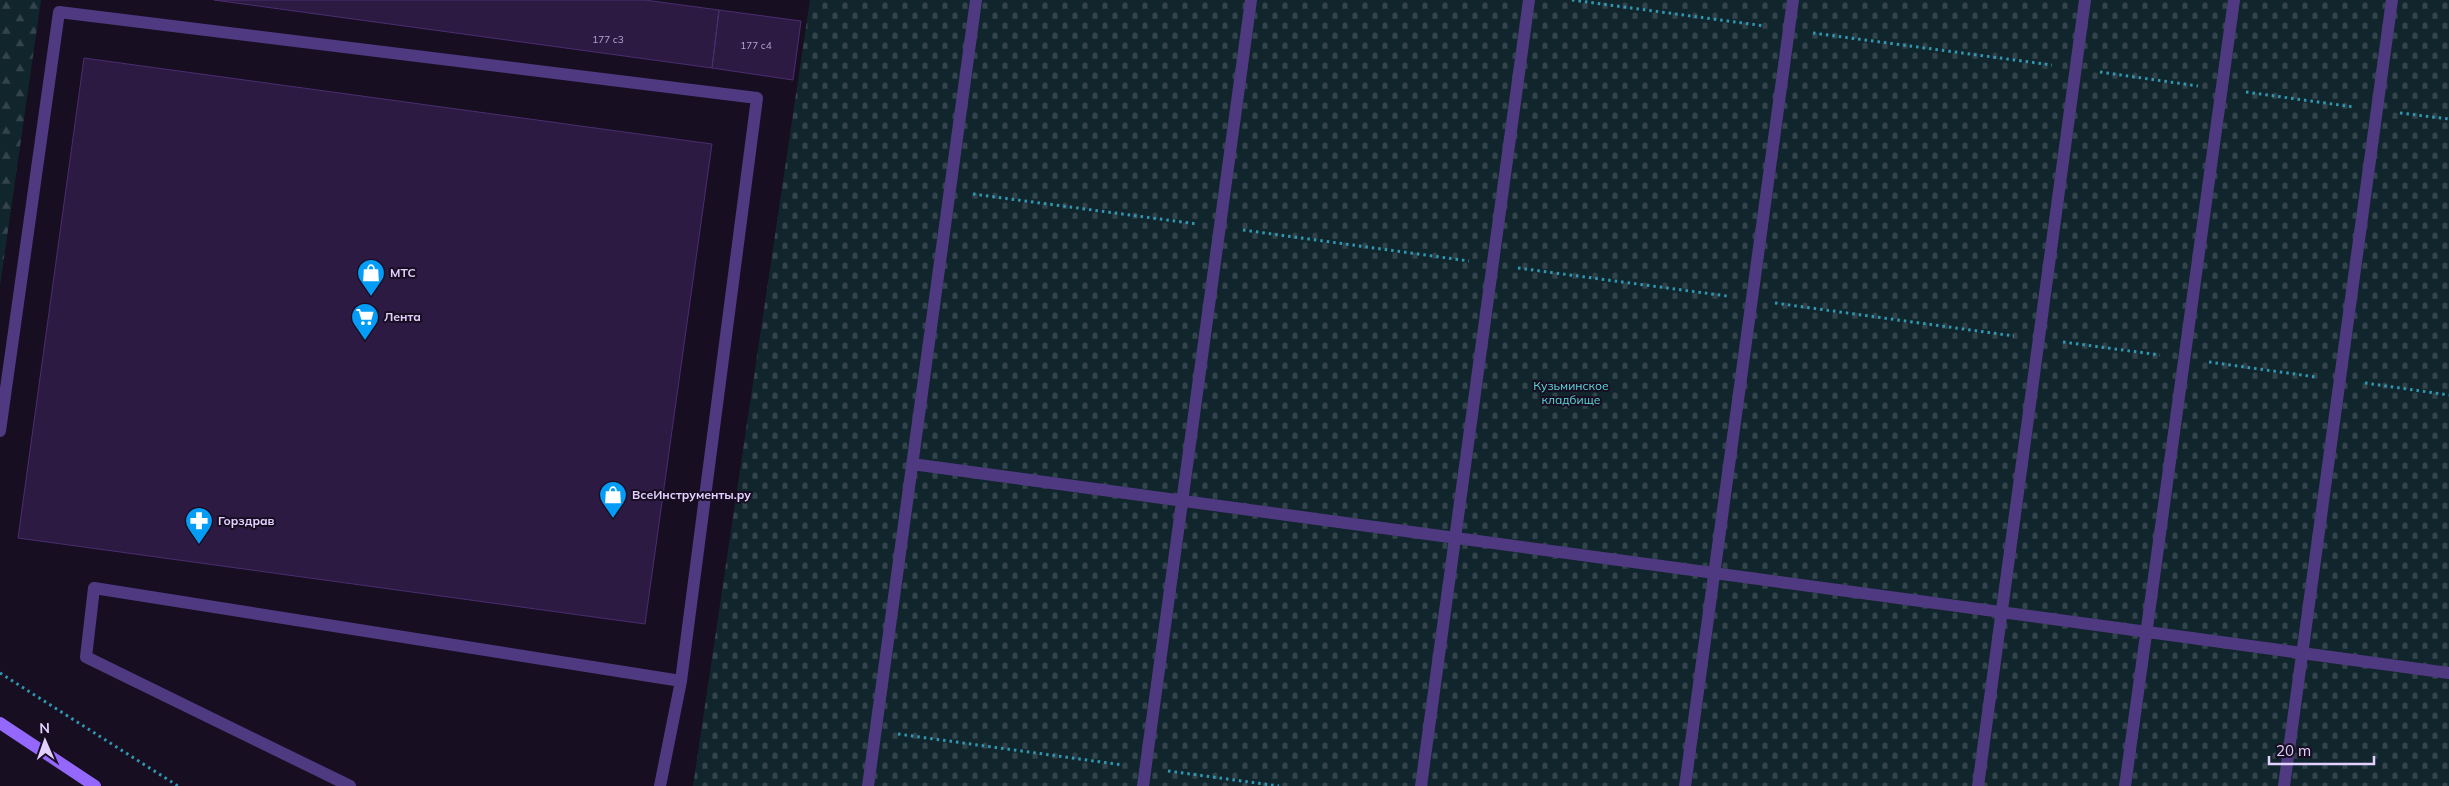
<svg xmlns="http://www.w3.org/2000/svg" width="2449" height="786" font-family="Mulish,sans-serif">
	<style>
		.forest { fill: url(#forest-firs) }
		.cemetery { fill: url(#cemetery-stones) }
		.building { fill: #2d1a43; stroke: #4b2d6f }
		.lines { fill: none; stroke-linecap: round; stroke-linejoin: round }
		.path { stroke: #3097b2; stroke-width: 3; stroke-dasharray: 2.5 4; stroke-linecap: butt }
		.lane { stroke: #4f3a81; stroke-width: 12 }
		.secondary { stroke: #9468fd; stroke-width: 12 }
		.labels { text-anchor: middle; stroke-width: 4; stroke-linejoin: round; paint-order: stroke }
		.number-label { font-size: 10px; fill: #b5a2cf }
		.poi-label { font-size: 12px; font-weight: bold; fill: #e2d0fe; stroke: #170e22; text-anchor: start }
		.park-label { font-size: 12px; fill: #5ddbdd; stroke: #170e22 }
	</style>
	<defs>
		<pattern id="forest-firs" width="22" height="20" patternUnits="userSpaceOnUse" patternTransform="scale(1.25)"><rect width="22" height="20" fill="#11262c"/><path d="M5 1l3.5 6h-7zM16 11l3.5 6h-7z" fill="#33444c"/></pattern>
		<pattern id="cemetery-stones" width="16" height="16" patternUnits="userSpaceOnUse" patternTransform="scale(1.25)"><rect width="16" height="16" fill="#11262c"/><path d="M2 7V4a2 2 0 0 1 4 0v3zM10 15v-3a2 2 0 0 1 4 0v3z" fill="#33444c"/></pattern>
	</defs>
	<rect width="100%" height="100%" fill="#170e22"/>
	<path class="forest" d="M0,0H41L0,286Z"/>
	<path class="cemetery" d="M810,0H2449V786H693Z"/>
	<path class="building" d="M214,0H645L719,10L712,68Z
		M719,10L801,21L793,80L712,68Z
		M84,58L712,144L645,624L18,538Z"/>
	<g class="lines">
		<path class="path" d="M1572,0L1765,26
			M1813,33L2052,65
			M2100,72L2198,86
			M2246,92L2354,107
			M2400,113L2449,119
			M973,194L1197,224
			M1243,230L1469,261
			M1518,268L1727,296
			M1775,303L2014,336
			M2063,342L2160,355
			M2209,362L2316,377
			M2365,383L2449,395
			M0,673L178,786
			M898,734L1123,765
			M1168,771L1279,786"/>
		<path class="lane" d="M0,431L59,12L757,98L681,681L660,786
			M912,464L2449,673
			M350,786L86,657L94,588L681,681
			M868,786L976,0
			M1143,786L1251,0
			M1421,786L1529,0
			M1685,786L1793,0
			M1978,786L2085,0
			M2125,786L2234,0
			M2284,786L2392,0"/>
		<path class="secondary" d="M0,723L95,786"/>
	</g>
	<defs>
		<symbol id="shop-pin" viewBox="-11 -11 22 30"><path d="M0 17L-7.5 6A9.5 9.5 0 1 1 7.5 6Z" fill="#039df7" stroke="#170e22"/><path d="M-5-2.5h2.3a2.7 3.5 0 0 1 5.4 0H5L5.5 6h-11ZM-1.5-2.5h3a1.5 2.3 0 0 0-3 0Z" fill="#fff"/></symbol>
		<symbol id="supermarket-pin" viewBox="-11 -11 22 30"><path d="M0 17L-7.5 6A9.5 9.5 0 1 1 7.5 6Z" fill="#039df7" stroke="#170e22"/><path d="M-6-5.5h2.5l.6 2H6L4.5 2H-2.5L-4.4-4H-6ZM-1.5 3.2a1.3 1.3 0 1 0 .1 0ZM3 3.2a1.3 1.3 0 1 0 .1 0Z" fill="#fff"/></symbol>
		<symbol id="pharmacy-pin" viewBox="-11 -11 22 30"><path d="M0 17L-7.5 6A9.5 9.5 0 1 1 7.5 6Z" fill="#039df7" stroke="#170e22"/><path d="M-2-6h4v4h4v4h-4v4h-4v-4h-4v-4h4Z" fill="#fff"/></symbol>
	</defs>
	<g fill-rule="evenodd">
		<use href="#shop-pin" x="355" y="257" width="32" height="43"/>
		<use href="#supermarket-pin" x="349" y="301" width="32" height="43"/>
		<use href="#shop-pin" x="597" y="479" width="32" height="43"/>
		<use href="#pharmacy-pin" x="183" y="505" width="32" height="43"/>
	</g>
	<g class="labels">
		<g class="number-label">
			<text x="608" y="43">177 с3</text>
			<text x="756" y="49">177 с4</text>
		</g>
		<g class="poi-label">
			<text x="390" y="277">МТС</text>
			<text x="384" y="321">Лента</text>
			<text x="632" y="499">ВсеИнструменты.ру</text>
			<text x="218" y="525">Горздрав</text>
		</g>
		<g class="park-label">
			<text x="1571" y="390">Кузьминское<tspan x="1571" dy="14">кладбище</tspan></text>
		</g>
	</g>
	<g transform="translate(45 741) rotate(358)" stroke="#170e22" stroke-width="4" paint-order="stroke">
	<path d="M0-4L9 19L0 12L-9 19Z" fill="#e2d0fe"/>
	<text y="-8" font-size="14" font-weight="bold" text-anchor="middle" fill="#e2d0fe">N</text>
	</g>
	<path d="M2269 756v8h105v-8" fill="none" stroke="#e2d0fe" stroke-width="2.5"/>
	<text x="2276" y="756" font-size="15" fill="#e2d0fe" stroke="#170e22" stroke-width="4" paint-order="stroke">20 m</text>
</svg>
